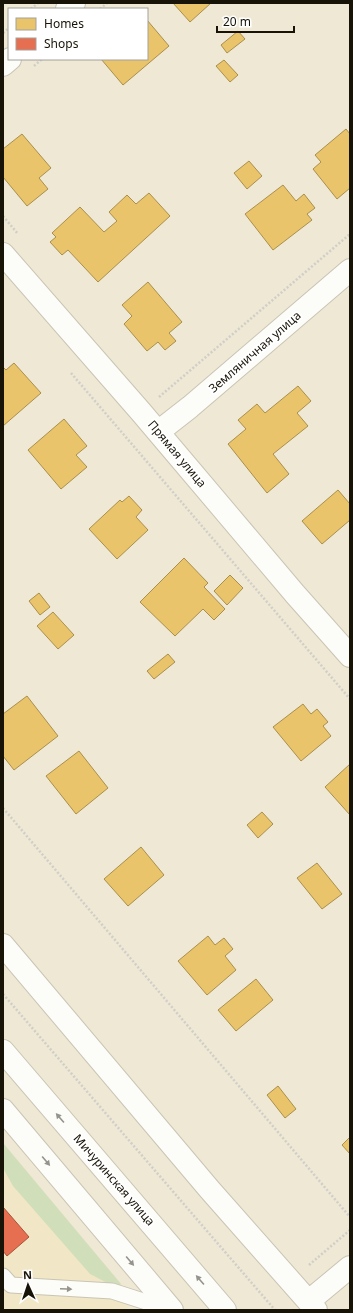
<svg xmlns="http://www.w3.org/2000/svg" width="353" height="1313" font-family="'Noto Sans',sans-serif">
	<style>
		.built { fill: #f1e7c6 }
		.green { fill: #d1deba }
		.homes { fill: #e9c46a; stroke: #aa8f4c }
		.shops { fill: #e76f51; stroke: #a9533a }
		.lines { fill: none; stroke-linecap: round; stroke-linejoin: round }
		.lane-casing { stroke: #c9c4b4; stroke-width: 17 }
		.street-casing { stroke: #c9c4b4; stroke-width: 24 }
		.primary-casing { stroke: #c9c4b4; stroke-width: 24 }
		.path { stroke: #cfcec8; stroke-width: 2.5; stroke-dasharray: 2 2; stroke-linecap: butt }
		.lane { stroke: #fcfcf9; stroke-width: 15 }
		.street { stroke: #fcfcf9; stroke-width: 22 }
		.primary { stroke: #fcfcf9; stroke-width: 22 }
		.oneway { fill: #95938c }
		.labels { text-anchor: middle; stroke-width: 4; stroke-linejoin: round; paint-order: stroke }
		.street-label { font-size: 12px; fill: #171306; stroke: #fff }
	</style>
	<rect width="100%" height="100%" fill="#eee8d4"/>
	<path class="built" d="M3,1143L135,1301L124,1310H3Z"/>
	<path class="green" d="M3,1143L121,1284L117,1288L90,1274L13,1186L3,1168Z"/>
	<path class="homes" d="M173,3H211L190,22Z
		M147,20L169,46L123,85L101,59H147Z
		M238,31L245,39L227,53L221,45Z
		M224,60L238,75L230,82L216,66Z
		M346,129L350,134V188L337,199L313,169L321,162L315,155Z
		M22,134L51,168L39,178L48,189L27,206L3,177V149Z
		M249,161L262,176L247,189L234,173Z
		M283,185L296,201L304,194L315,208L307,214L312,220L273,250L245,214Z
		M149,193L170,216L98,282L68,250L62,255L50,242L56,237L52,233L80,207L104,232L117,221L109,212L127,195L136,204Z
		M148,282L182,322L169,333L176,341L165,350L158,342L147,351L124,324L132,316L122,305Z
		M14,363L41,393L3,426V367L6,370Z
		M298,386L311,401L297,413L308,426L273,454L289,474L267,493L228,444L246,429L238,420L257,404L265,413Z
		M64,419L87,446L76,455L87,467L61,489L28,450Z
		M338,490L350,504V520L322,544L302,521Z
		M129,496L142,510L136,517L148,530L117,559L89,529L120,500L122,502Z
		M184,558L208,583L204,587L225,609L214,620L203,609L175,636L140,602Z
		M230,575L243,588L227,605L214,591Z
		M39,593L50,607L40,615L29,601Z
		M53,612L74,635L58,649L37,626Z
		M168,654L175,662L154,679L147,671Z
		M27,696L58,736L14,770L3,756V714Z
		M303,704L311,714L317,709L328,722L323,726L331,736L301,761L273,727Z
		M79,751L108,788L76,814L46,776Z
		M350,764V815L325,787Z
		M262,812L273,824L258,838L247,825Z
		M141,847L164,875L128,906L104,879Z
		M317,863L342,894L322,909L297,878Z
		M208,936L215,945L224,938L233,949L225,956L236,970L207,995L178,961Z
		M256,979L273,1000L236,1031L218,1010Z
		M278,1086L296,1109L285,1118L267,1095Z
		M350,1137V1154L342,1145Z"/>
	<path class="shops" d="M3,1207L29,1237L7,1256L3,1251Z"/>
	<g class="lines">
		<defs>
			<path id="lane" d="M3,1276L11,1285L112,1291L171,1310"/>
			<path id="street" d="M67,9L74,3
				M3,65L10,59
				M3,254L141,412L295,594L350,656
				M158,432L190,407L350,270
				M3,945L210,1190L316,1310
				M309,1301L350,1267"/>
			<path id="primary" d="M3,1051L225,1310
				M3,1110L172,1310"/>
		</defs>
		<use href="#lane" class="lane-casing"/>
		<use href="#street" class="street-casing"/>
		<use href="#primary" class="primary-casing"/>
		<path class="path" d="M31,9L38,3
			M100,9L107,3
			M3,33L9,28
			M34,66L42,59
			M3,216L18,234
			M71,373L350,699
			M159,397L350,234
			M3,808L350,1217
			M3,994L275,1310
			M309,1265L350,1230"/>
		<use href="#lane" class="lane"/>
		<use href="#street" class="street"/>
		<use href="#primary" class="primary"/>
	</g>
	<defs><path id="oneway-solid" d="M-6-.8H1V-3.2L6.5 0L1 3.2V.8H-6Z"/></defs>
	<g class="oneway">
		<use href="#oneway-solid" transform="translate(60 1118) rotate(-131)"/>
		<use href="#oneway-solid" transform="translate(46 1161) rotate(50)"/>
		<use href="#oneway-solid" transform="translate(130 1261) rotate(50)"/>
		<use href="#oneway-solid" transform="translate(200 1280) rotate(-131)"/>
		<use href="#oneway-solid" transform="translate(66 1289) rotate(3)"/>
	</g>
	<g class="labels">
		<g class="street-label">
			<text transform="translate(255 352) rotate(-41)" y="4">Земляничная улица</text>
			<text transform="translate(177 454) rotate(50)" y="4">Прямая улица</text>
			<text transform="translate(114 1180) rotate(49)" y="4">Мичуринская улица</text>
		</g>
	</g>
	<rect width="353" height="1313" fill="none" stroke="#171306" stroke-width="8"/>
	<rect x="8" y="8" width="140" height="52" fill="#ffffff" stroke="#a2a19b"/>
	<rect x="16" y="18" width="20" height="12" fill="#e9c46a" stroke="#a2a19b"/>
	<text x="44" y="28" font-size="12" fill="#171306">Homes</text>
	<rect x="16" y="38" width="20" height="12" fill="#e76f51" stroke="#a2a19b"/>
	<text x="44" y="48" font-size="12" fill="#171306">Shops</text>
	<g transform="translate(28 1285) rotate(357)" stroke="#ffffff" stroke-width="3" paint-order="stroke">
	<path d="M0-3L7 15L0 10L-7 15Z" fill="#171306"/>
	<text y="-6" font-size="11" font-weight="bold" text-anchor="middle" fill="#171306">N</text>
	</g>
	<path d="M217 26v6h77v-6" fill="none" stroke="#171306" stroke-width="2"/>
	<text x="223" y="26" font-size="12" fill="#171306" stroke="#ffffff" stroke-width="3" paint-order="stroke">20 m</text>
</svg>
